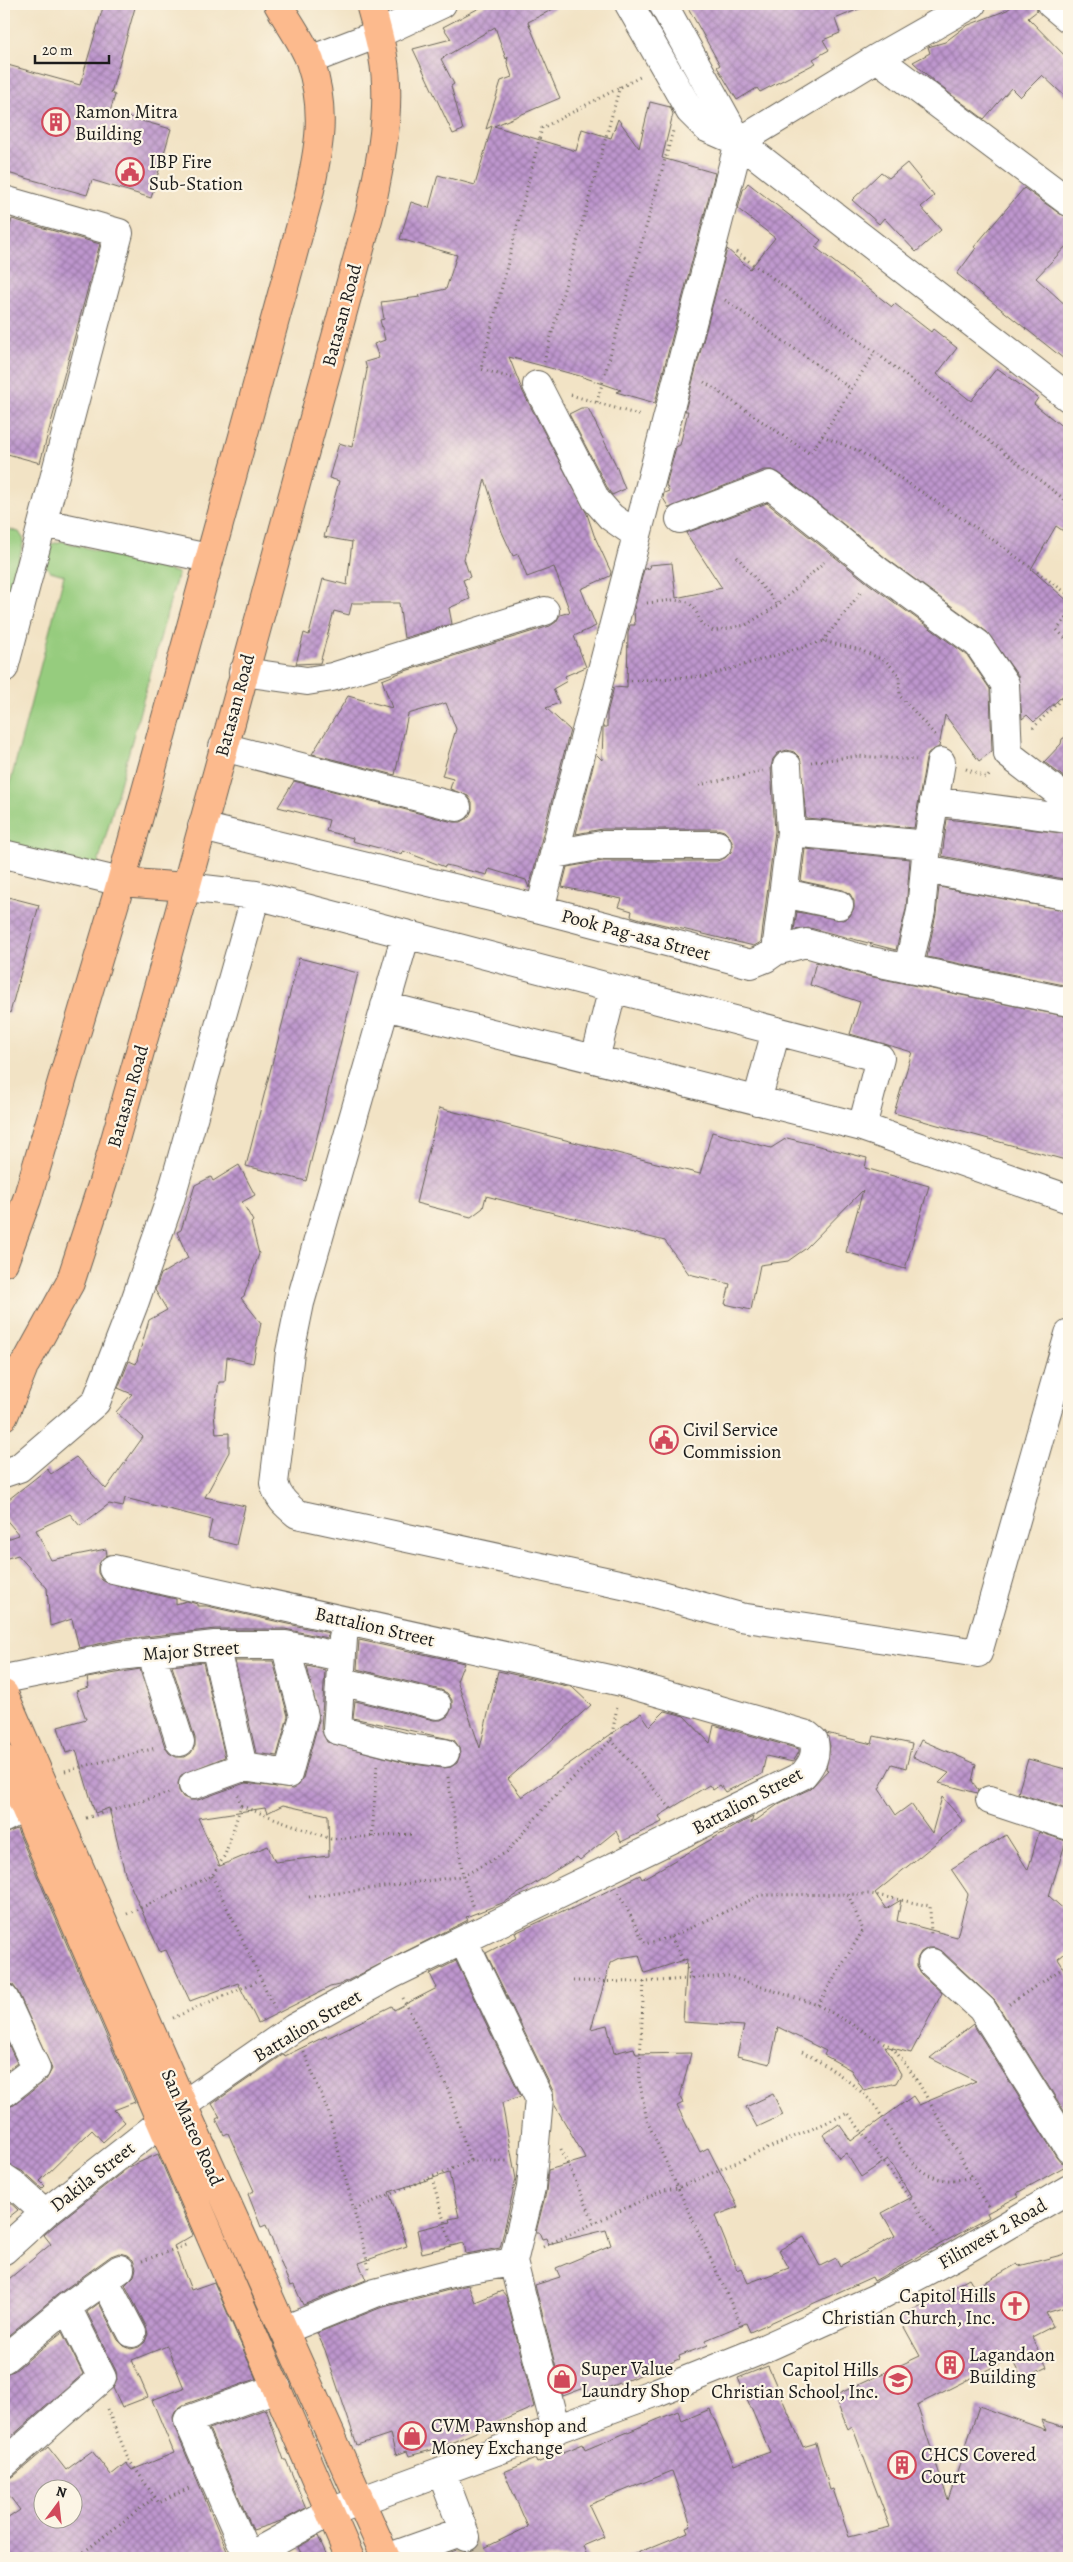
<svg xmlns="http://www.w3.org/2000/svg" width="1073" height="2562" font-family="Alegreya,serif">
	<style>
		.green { fill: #96cc7e; stroke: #59744d }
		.building { fill: url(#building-cross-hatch); fill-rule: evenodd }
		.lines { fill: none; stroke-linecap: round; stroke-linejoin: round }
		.minor-tunnel { stroke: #c7bba3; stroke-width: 28; stroke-dasharray: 28 14; stroke-linecap: butt }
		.minor-casing { stroke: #676257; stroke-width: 30 }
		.major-casing { stroke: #676257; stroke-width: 30 }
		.path { stroke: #676257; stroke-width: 3; stroke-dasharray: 1 4; stroke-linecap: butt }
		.minor { stroke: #fff; stroke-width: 28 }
		.major { stroke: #fcba8d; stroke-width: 28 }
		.labels { text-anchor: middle; stroke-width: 4.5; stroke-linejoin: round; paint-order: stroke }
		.poi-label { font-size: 19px; fill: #1c1c1c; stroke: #fcf5e5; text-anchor: start }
		.street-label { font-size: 19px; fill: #1c1c1c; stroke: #fcf5e5 }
	</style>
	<defs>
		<pattern id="building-cross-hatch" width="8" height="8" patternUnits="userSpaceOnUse" patternTransform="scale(1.25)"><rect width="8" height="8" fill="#be96ce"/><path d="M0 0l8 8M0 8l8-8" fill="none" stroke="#9a7aa6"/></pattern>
	</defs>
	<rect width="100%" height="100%" fill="#fcf5e5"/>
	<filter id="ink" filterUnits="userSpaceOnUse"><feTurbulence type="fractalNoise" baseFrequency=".02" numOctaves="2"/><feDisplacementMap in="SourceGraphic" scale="10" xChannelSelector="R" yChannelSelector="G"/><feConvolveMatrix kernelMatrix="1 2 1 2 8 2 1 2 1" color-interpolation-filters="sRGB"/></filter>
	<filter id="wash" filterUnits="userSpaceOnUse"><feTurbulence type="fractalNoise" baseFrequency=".0096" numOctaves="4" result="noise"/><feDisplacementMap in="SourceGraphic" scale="20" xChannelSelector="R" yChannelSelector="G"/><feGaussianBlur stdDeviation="1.12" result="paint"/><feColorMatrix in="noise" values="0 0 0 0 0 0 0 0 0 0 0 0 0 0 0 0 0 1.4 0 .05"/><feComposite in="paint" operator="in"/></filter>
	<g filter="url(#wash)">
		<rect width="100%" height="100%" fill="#f2e3c5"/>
		<path class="green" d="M4,528L19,532L24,540L4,618Z
			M62,541L178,573L97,868L4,842V807L64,575L50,571L45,565L49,545Z"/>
		<g id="blocks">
			<path class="building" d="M104,4H136L111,93L115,95L110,112L171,129L151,198L92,180L87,195L4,172V64L80,85Z
				M487,4H563L528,22L560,98L494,126L576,151L582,129L611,138L618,119L639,148L650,102L670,107L673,114L662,158L715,173L655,403L616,392L621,390L580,376L509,357L523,392L587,514L594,535L611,572L610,576L581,589L596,626L574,636L586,667L565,676L567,681L553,689L559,703L546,708L570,730L529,888L526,880L489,869L487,875L446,865L445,867L403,851L402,854L352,841L353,838L326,831L329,820L278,807L294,781L453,822H461L468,818L472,810V802L468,796L450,789L453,779L442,776L456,729L446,703L408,714L395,775L312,754L348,696L392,708L382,680L402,672L550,626L556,622L560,615L570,612L554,567L527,577L518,554L513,556L502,532L485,479L464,559L470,577L463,580L470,599L449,608L452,624L404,638L399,603H352L349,615L334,611L320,663L296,664L304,633L309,635L323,579L347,585L352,542L324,537L339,481L329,478L339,443L352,447L367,370L365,362L379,358L374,344L385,340L380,320L384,319L381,302L420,297L419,295L446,289L457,255L400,239L411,202L429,208L438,175L475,185L492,126L486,129L501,81L512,77L507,62L508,57L506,59L495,27L441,59L454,84L451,86L463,130L453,134L413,49L451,39L443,27Z
				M686,4H871L835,19L840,33L823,40L829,50L813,59L816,63L760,92L757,88L737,100L717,67L720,65Z
				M1015,4H1036L1037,11L1028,18L1069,60V100L1042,75L1020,97L1011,88L984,119L937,84L913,62L930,53L928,47L945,42L966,26L1007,10Z
				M907,163L934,196L921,207L941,230L916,252L884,218L879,224L852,200L881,172L889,178Z
				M748,183L821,240L815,247L892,307L895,304L931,332L933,329L957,348L937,374L971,401L997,368L1038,398L1034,404L1069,432V535L1056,526L1031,569L1069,602V690L1034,722L1027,715L1022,719L1018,676L987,632L887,559L779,473L772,470H764L669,508L663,498L664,493L669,491L666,485L676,447L680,445L688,411H685L727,249L750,269L775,238L738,209L743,190Z
				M1024,188L1060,214L1069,217V243L1036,278L1069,308V363L957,274L976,248L974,247Z
				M12,219L100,244L40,463L4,453V248Z
				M581,408H588L615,463L625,489L612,495L609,491L569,414Z
				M767,503L869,584L967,655L990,689L992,751L979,761L945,715L939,747L929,752L926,759L914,828L806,818L800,758L794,752L787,750L778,753L773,759L771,767L775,831L761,942L754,946L644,920L631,916L632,911L619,907L622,899L562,887L567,867L603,861H717L725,858L731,852L733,845L730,837L724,831L717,829H602L576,834L596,754L602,760L603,730V727H607V713L614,687L627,688L628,633L630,625H635L634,610L644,569L650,568L649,565L672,563L676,598L722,588L686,533Z
				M1069,735V781L1044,762L1061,744L1062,739Z
				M947,819L1069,834V880L942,856Z
				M805,849L910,859L906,909L896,950L810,928L794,930L797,912L843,920L850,916L854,908V901L850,894L843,890L801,881Z
				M939,887L1069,911V986L927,957L936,914Z
				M4,896L39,905L10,1013L4,1012Z
				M299,958L358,973L306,1181L246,1166Z
				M816,962L863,975L1069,1017V1161L894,1113L912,1052L850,1034L860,1002L810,985Z
				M439,1108L700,1174L712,1132L771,1148L787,1138L867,1158L865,1168L929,1186L905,1269L846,1252L863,1190L805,1249L788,1261L760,1265L751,1310L725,1304L730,1284L689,1274L665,1241L486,1196L483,1208L471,1217L416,1203Z
				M239,1165L255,1195L242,1202L253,1221L251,1223L259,1254L244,1296L241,1298L261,1323L253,1363L227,1357L225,1382H219L214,1413L216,1434L229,1433V1452L205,1497L245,1506L236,1545L208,1538L212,1520L125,1498L123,1507L109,1504L80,1526L70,1514L36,1530L51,1560L106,1549L107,1555L98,1565V1573L102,1580L109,1584L176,1599V1604L187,1601L197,1604V1606H207L329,1633L327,1638L285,1629H215L117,1640L79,1648L72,1619L50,1626L47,1588L18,1555L4,1559V1540L19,1535L4,1517V1503L47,1469L51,1474L76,1457L106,1489L143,1437L116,1412L132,1394L118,1388L129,1361L136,1364L149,1320L167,1310L155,1290L161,1274L188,1258L177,1232L181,1230L195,1185L211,1177L213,1181Z
				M359,1640L464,1663L457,1681L480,1748L498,1671L572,1687L591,1705L508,1779L522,1797L641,1713L650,1726L665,1711L684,1716L710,1743L714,1725L799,1749V1752L793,1762L766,1756L762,1774L725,1792L720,1785L713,1790L709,1785L659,1816L662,1822L621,1842L616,1831L580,1860L577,1857L505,1902L466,1917L468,1920L339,1985L330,1987L258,2023L238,1983L190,2001L166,1950L160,1952L125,1873L109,1808L95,1813L76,1750L66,1753L58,1727L86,1719L76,1691L89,1687L87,1678L140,1669L165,1747L169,1753L176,1757H185L191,1753L195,1746V1738L172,1666L203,1662L225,1757L181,1775L178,1783L179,1791L183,1797L190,1800H198L245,1783L293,1789L299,1785L303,1778L319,1720L307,1666L325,1670L321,1729L327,1742L406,1763L443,1768L451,1767L457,1763L460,1755L459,1747L454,1740L353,1718L355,1701L434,1720H441L448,1716L452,1708V1700L447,1693L441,1690L357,1669ZM283,1805L328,1815L329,1856L275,1862L268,1846L220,1866L198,1818L265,1808L267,1813Z
				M235,1661H273L288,1716L277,1756L256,1753Z
				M826,1733L872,1744L874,1736L912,1744L906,1768L892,1764L879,1789L896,1815L911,1804L932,1833L942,1797L963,1821L875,1893L886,1909L901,1900L897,1921L957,1937L968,1894L951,1869L1006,1835L1028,1870L1039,1832L1066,1841L1049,1896L1069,1914V1950L1058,1959L1069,1976V2119L995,2001L943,1952L935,1948H928L921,1952L917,1959V1967L921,1974L942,1993L911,2053L885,2046L901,2074L896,2083L864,2091L851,2070L824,2055L826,2051L778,2027L770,2064L737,2056L744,2026L683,2022L687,1959L645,1973L639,1955L620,1958L610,1963L591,2029L607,2025L614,2053L634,2048L636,2054L691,2053L680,2097L683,2103L677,2106L700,2152L708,2148L738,2207L715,2216L737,2270L741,2268L748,2283L789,2268L779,2250L804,2237L820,2266L836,2258L840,2266L895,2236L882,2213L912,2197L888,2159L861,2177L846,2153L839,2158L823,2135L839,2124L851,2141L913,2096L919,2105L976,2081L930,2058L973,2024L1056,2156L1061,2162L1069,2164L1017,2193L1019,2196L987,2213L989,2217L874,2281L872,2277L750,2332L746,2323L706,2340L708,2345L679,2356L680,2359L590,2395L587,2387L563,2396L535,2285L560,2277L556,2268L611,2245L606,2230L548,2244L546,2238L542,2239L539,2232H536L546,2192L548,2170L586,2159L554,2104L553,2091L486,1953L517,1937L515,1933L567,1909V1911L640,1875L642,1879L740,1823L753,1817L751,1824L780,1803L810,1789L828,1770L826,1769L830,1746Z
				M921,1740L976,1764L972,1781L978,1790L977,1793L939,1783L949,1773L913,1757Z
				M1028,1759L1069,1770V1810L1018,1793Z
				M17,1829L135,2102L114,2110L125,2122L103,2142L92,2130L40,2181L45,2186L42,2189L22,2171L4,2163V2108L14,2105L46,2080L52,2069L18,1992L13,1985L4,1983V1834Z
				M456,1961L521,2096L502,2103L516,2179L500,2248L466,2254L464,2243L422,2253L417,2230L450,2222L449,2219L459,2217L449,2173L389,2192L407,2246L359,2263L366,2280L303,2305L294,2285L290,2286L266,2225L261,2227L248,2194L254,2191L228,2133L224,2135L216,2119L220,2117L212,2104L284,2054L285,2056L326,2036L327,2038L392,2006L394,2010L437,1988L430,1974Z
				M4,2035L17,2063L4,2073Z
				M773,2094L783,2115L757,2127L746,2107Z
				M158,2154L193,2235L174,2246L191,2290L214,2282L256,2379L183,2405L176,2410L173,2417L174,2426L230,2558H4V2521L20,2510L4,2489V2479L14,2476L48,2447L66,2470L92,2451L111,2475L126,2463L132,2470L174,2453L152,2400L184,2388L167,2346L132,2360L148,2397L122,2407L113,2388L117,2380L116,2371L87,2312L99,2303L118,2340L124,2346L131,2349L139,2347L145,2342L148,2334L146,2326L125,2285L134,2276L136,2268L133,2260L127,2255L119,2253L111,2256L57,2295L4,2339V2283L51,2244L44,2235L55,2225L129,2167ZM42,2490H72V2520H42Z
				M4,2197L18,2210L4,2221Z
				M1069,2253V2306L1046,2313L1053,2326L1032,2337L1047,2367L1022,2379L1011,2358L917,2405L948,2500L979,2406L1046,2430L1041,2420L1069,2428V2558H625L688,2532L686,2527L691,2525L672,2471L589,2505L604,2537L583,2546L588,2558H433L457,2550L471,2552L480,2542L484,2548L528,2527L504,2472L535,2459L537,2463L583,2444L585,2450L678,2411L682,2421L710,2409L734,2465L770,2452L738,2378L768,2366L803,2447L816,2443L830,2490L833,2489L849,2537L890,2527L852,2426L848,2429L834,2396L920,2356L899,2318L969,2278L975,2288L1017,2264L1019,2266Z
				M468,2285L475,2302L502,2291L506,2296L534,2407L439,2448L409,2456L407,2451L396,2455L390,2434L357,2445L325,2350L317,2333L380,2308Z
				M62,2332L83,2374L4,2443V2374L14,2371Z
				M266,2409L284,2460H286L306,2508L281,2521L253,2530L209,2429Z
				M318,2536L328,2558H303L298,2547Z"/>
		</g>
	</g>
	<g filter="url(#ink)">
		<use href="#blocks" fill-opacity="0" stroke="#676257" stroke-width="1"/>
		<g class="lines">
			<path class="minor-tunnel" d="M466,2537L474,2558"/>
			<defs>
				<path id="minor" d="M629,4L690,111L707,128L739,142L1069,398
					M1051,4L1069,19
					M877,58L1069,202
					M310,60L378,34L442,4
					M739,142L877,58L972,4
					M4,200L119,233L4,668
					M537,385L596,500L611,517L637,535
					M680,519L770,485L878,571L978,644L1005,684L1008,754L1069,801
					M43,523L208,558
					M243,672L307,681L332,677L545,611
					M223,747L457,807
					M934,801L1069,819
					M202,827L540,909L751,964L766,958L776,951L806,943L866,960L1069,1002
					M791,832L927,845
					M4,854L121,882
					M554,854L602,845H717
					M925,869L1069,896
					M186,887L256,895L880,1058L862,1127
					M784,893L839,905
					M540,909L739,142L663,4
					M406,934L300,1303L290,1352L274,1483C278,1498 285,1504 297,1514L632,1587L740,1617L978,1653L1069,1334
					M776,951L791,832L787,766
					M908,968L921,911L927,845L941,762
					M385,1006L862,1127L1069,1199
					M595,1059L613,988
					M757,1101L776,1031
					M4,1473L19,1468L96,1402L135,1301L170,1200L256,895
					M343,1638L337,1730L408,1748L445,1753
					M215,1645L243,1767
					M151,1652L180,1742
					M4,1679L119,1656L215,1645H285L341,1657
					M340,1681L437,1705
					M193,1785L243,1767L288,1774L304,1716L285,1645
					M990,1800L1069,1826
					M4,1818L25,1807
					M463,1940L539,2098L531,2188L513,2262L556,2430
					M932,1963L982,2009L1069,2148
					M4,1998L36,2068L4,2093
					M4,2178L13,2184L45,2213
					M4,2250L45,2213L183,2105L294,2028L391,1975L803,1775C812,1764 817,1756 814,1741L807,1735L622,1682L113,1569
					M105,2281L132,2333
					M284,2330L375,2293L459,2271L513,2262
					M4,2359L67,2307L120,2269
					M4,2464L102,2378L67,2307
					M441,2471L466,2537
					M248,2557L188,2420L277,2388
					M246,2558L330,2512L657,2392L754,2353L874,2299L953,2257L1069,2189
					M387,2558L463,2531"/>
				<path id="major" d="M121,882L186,887
					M4,1262L27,1199L121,882L308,199C319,149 327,112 310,61C303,42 288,22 278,4
					M4,1385L26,1363L70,1283L103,1182L178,917L370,212C379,169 388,127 386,83C385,56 377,29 370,4
					M4,1416L23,1369
					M4,1694L183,2105L386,2558
					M4,1759L350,2558"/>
			</defs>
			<use href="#minor" class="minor-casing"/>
			<use href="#major" class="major-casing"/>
			<path class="path" d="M736,252L875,352L1069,503
				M725,300L850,388
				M544,362L620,86
				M512,378L481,369L542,128L642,76
				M704,382L810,454L822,436L859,451L978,529L1069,595
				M571,395L642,416
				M597,402L673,131
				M822,436L875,352
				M737,557L778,605
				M647,603L673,600L688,602L695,609L702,625L713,631L746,625L778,605L824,562
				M1069,614L1057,630L1069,642
				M823,641L862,591
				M626,681L707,676L823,641L860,650L886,661L899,675L900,696L937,737
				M1033,728L1069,691
				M811,762L858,756L916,760
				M966,769L987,778L991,773
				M699,785L763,771
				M611,1740L673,1811
				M65,1771L156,1748
				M448,1777L463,1876L473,1908
				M241,1806L331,1839L413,1834
				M86,1818L169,1793
				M372,1837L377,1765
				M212,1876L276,2011
				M619,1893L645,1944L671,1937L761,1895L871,1894L930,1906L931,1937
				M309,1897L463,1876L507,1852L551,1800L611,1740L617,1707
				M127,1914L212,1876L225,1855L241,1806L238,1795
				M671,1937L692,1978
				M573,1981L644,1982L728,1976L818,2005L893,2048L917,2080L989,2208
				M644,1982L639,2079L647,2121L743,2329
				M403,1998L448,2089L470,2161
				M1009,2004L1069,1964
				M818,2005L863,1930L848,1894
				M173,2018L260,1980
				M304,2052L328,2111L369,2268
				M802,2052C826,2064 852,2082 871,2101C876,2106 880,2114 884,2120C905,2155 923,2191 971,2177
				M561,2149L594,2222
				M432,2178L451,2246
				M355,2209L470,2161H507
				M543,2247L664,2190L678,2188L848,2113L937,2236
				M142,2261L186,2245
				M107,2409L129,2460L159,2503L191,2487
				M76,2558L155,2497"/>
			<use href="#minor" class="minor"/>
			<use href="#major" class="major"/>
		</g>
	</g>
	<defs>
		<symbol id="building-ring" viewBox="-11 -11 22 22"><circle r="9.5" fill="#fcf5e5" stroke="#d1495b" stroke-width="1.5"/><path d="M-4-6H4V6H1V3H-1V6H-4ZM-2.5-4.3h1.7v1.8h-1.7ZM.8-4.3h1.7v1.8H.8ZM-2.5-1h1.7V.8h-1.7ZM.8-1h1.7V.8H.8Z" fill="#d1495b"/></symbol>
		<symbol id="civic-ring" viewBox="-11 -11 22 22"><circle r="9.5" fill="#fcf5e5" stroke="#d1495b" stroke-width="1.5"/><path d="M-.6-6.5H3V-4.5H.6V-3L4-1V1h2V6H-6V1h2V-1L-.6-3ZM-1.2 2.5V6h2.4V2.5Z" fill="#d1495b"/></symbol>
		<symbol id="church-ring" viewBox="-11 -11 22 22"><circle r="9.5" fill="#fcf5e5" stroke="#d1495b" stroke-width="1.5"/><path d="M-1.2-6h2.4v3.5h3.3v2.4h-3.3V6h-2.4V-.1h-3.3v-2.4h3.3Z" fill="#d1495b"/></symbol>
		<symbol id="shop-ring" viewBox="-11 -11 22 22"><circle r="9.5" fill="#fcf5e5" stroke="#d1495b" stroke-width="1.5"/><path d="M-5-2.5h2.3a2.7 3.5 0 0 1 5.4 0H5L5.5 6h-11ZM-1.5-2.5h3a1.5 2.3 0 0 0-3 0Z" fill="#d1495b"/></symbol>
		<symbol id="school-ring" viewBox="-11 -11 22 22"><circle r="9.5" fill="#fcf5e5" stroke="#d1495b" stroke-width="1.5"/><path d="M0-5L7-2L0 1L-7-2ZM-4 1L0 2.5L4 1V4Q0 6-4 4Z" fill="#d1495b"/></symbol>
	</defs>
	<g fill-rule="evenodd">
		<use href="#building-ring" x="40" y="106" width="32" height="32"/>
		<use href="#civic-ring" x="114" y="156" width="32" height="32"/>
		<use href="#civic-ring" x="648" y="1424" width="32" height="32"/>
		<use href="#church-ring" x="999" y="2290" width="32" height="32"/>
		<use href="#building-ring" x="934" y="2349" width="32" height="32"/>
		<use href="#shop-ring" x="546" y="2363" width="32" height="32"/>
		<use href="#school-ring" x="882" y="2364" width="32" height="32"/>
		<use href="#shop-ring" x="396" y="2420" width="32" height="32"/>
		<use href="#building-ring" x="886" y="2449" width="32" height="32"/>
	</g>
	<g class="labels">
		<g class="poi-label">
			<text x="75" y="118">Ramon Mitra<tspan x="75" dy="22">Building</tspan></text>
			<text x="149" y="168">IBP Fire<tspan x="149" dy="22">Sub-Station</tspan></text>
			<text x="683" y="1436">Civil Service<tspan x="683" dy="22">Commission</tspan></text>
			<text x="996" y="2302" text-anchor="end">Capitol Hills<tspan x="996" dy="22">Christian Church, Inc.</tspan></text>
			<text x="969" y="2361">Lagandaon<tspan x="969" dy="22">Building</tspan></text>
			<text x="581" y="2375">Super Value<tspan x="581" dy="22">Laundry Shop</tspan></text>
			<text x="879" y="2376" text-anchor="end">Capitol Hills<tspan x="879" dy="22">Christian School, Inc.</tspan></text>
			<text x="431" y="2432">CVM Pawnshop and<tspan x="431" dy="22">Money Exchange</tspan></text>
			<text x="921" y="2461">CHCS Covered<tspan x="921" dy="22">Court</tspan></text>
		</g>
		<g class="street-label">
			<text transform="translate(341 315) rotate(-75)" y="7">Batasan Road</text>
			<text transform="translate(234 705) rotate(-75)" y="7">Batasan Road</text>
			<text transform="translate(636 934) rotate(15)" y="7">Pook Pag-asa Street</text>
			<text transform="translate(127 1096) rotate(-74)" y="7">Batasan Road</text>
			<text transform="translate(375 1626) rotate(13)" y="7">Battalion Street</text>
			<text transform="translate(191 1650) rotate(-4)" y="7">Major Street</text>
			<text transform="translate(747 1800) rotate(-28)" y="7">Battalion Street</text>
			<text transform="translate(307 2025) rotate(-31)" y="7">Battalion Street</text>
			<text transform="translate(193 2127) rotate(66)" y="7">San Mateo Road</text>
			<text transform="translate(92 2176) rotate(-38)" y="7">Dakila Street</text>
			<text transform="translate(992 2233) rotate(-30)" y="7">Filinvest 2 Road</text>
		</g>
	</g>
	<rect width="1073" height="2562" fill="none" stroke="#fcf5e5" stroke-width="20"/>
	<g transform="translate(58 2504) rotate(15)"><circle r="24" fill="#fcf5e5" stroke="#a29e95"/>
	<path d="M0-4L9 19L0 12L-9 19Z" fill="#d1495b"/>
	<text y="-8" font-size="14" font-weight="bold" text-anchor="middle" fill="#1c1c1c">N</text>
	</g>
	<path d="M35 55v8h74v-8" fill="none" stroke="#1c1c1c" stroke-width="2.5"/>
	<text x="42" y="55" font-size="15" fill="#1c1c1c" stroke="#fcf5e5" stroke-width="4" paint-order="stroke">20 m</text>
</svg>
